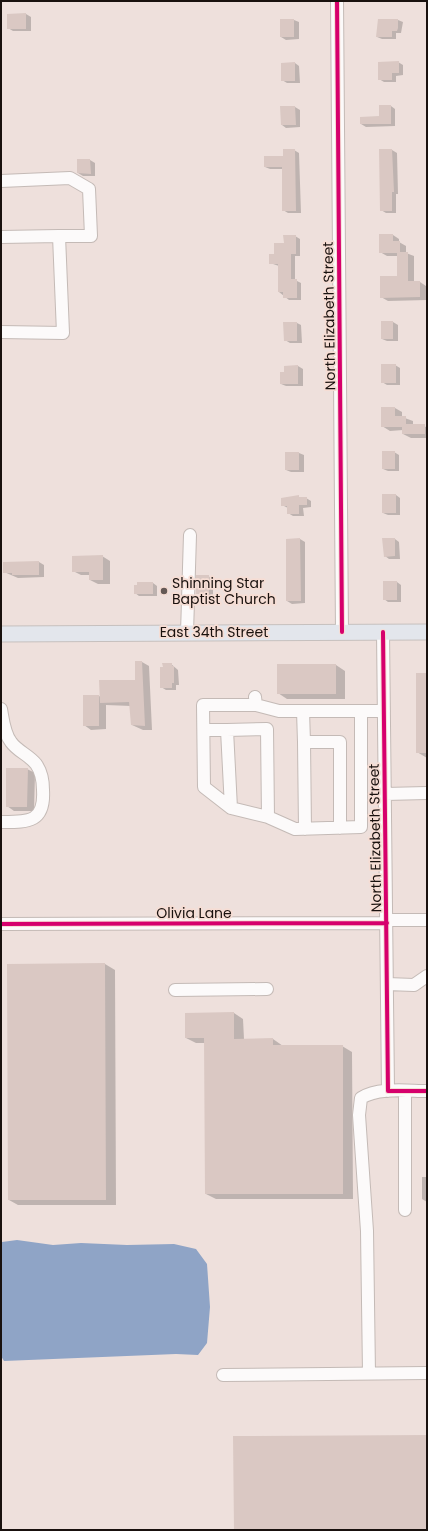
<svg xmlns="http://www.w3.org/2000/svg" width="428" height="1531" font-family="Poppins,sans-serif">
	<style>
		.water { fill: #8fa4c6 }
		.shadow { fill: #0003 }
		.building { fill: #dac8c3 }
		.lines { fill: none; stroke-linecap: round; stroke-linejoin: round }
		.minor-casing { stroke: #c4bab6; stroke-width: 14 }
		.major-casing { stroke: #c6c0be; stroke-width: 17 }
		.minor { stroke: #fcfafa; stroke-width: 12 }
		.major { stroke: #e3e6ec; stroke-width: 15 }
		.cycleway-casing { stroke: #f6ddd4; stroke-width: 6 }
		.cycleway { stroke: #d6006c; stroke-width: 4 }
		.poi-dot { fill: #645956; stroke: #f6ddd4; stroke-width: 1.5 }
		.labels { text-anchor: middle; stroke-width: 3.5; stroke-linejoin: round; paint-order: stroke }
		.street-label { font-size: 14px; fill: #19110e; stroke: #f6ddd4 }
		.poi-label { font-size: 14px; fill: #19110e; stroke: #f6ddd4; text-anchor: start }
	</style>
	<rect width="100%" height="100%" fill="#eee0dc"/>
	<path class="water" d="M17,1240L53,1245L81,1243L127,1245L174,1244L196,1249L207,1264L210,1307L207,1343L198,1355L176,1354L4,1361L1,1356V1244L2,1242Z"/>
	<path class="shadow" d="M26,14L31,17V31H13L8,28V15Z
		M294,20L299,22V39L286,40L281,37Z
		M398,20L403,22L401,33H396V39H382L377,37Z
		M398,62L403,65V75L396,76V82H384L379,79Z
		M295,63L299,66L300,83H287L282,80Z
		M391,106L395,109V126L366,127L361,124L380,117Z
		M295,107L300,110V127L286,128L282,125Z
		M294,150L299,153L301,213H288L283,210V169H270L265,167Z
		M380,150H392L397,153L398,194H396V213H386L381,210Z
		M78,160H90L95,163V176H83L78,173Z
		M380,235H393L399,239V242L406,246V253L414,256V282H420L426,286L427,300L388,301L381,297L398,277V256H387L380,252Z
		M295,236L300,239V256H295V280L301,283V300H289L279,292V266L270,263L285,244Z
		M382,322H393L398,325V341H387L382,339Z
		M297,323L301,325L302,343H290L285,340Z
		M395,365L400,368V385H387L382,382Z
		M298,366L303,369V386H286L281,384Z
		M395,408L402,412V417L413,421V425L427,427V438H411L403,434V430L390,431L382,426Z
		M394,452L399,455V471H388L383,469Z
		M299,453L304,455V472H291L286,470Z
		M396,495L400,498V515H388L383,513Z
		M287,497L306,498L311,501V507L303,508L304,516H293L288,513V508L282,505Z
		M300,539L305,542V603L292,604L287,601Z
		M395,539L399,542L400,559H389L385,556Z
		M102,556L110,561V584H98L90,580V575H81L73,571Z
		M39,562L44,565V577L18,578L4,572Z
		M208,576L213,579V596H202L197,593Z
		M397,582L401,585V602H388L384,599Z
		M153,583L157,586V596H139L135,593Z
		M136,662H142L149,666L152,730H143L132,725L131,706L106,705V729L91,730L84,725L99,696L101,697L136,681Z
		M171,664L178,670L179,685H176V690H166L161,687L164,668Z
		M336,665L345,671V699H287L278,693Z
		M427,674V758L417,752Z
		M27,769L35,773L34,811H14L7,806Z
		M105,964L115,970L116,1205H18L9,1200L8,965Z
		M234,1013L243,1019L244,1039H273L283,1046H342L352,1052L353,1199H216L206,1194L205,1043H196L186,1038Z
		M426,1140H427V1219V1202L422,1199V1177H426Z"/>
	<path class="building" d="M26,13V29H7V14Z
		M280,19H294V37H280Z
		M378,19H398V28L397,31H392V37H376Z
		M399,61V73H392V80H378V62Z
		M295,62V81H281V63Z
		M379,105H391V124H360V117L379,116Z
		M280,106H295L296,125H281Z
		M283,149H295L296,211H282V167H264V156H283Z
		M379,149H392L394,192H392V211H380Z
		M77,159H90L91,174L77,173Z
		M379,234H393V241H400V252H408V281H420V297L380,298V276H397V253H379Z
		M283,235H296V254H291V279H297V298H283V292H278V264H269V254H274V243H284Z
		M381,321H393V339H381Z
		M283,322H297V341H284Z
		M381,364H396V383H381Z
		M298,365V384H280V372H284V366Z
		M381,407H395V416H406V424H425V434H402V427H381Z
		M382,451H395V469H382Z
		M285,452H299V470H285Z
		M382,494H396V513H382Z
		M299,495V497H307V505H299V514H287V506H281V498Z
		M300,538L301,601H286V539Z
		M382,538H395V556L384,557Z
		M103,555V580H89V572H72V556Z
		M39,561V575H12V573H3V562Z
		M196,575H209V594H196Z
		M383,581H397V600H383Z
		M137,582H153V594H134V585H137Z
		M135,661H142L145,726L131,725L129,702L100,703L99,680H135Z
		M162,663H172V666H174V683H172V688H160V667H163Z
		M277,664H336V694H277Z
		M416,673H427V753H416Z
		M83,695H99V726H83Z
		M6,768H28L27,807H6Z
		M105,963L106,1200H8L7,964Z
		M234,1012V1039L273,1038V1045H343V1194H205L204,1038H185V1013Z
		M427,1435V1530H234L233,1436Z"/>
	<g class="lines">
		<defs>
			<path id="minor" d="M337,1L342,632
				M1,181L70,178L89,189L91,236H59
				M1,237L59,236L63,333L1,332
				M383,632L388,1091
				M187,633L190,535
				M256,705L279,711H384
				M1,709C3,720 4,733 11,742C17,751 29,755 36,764C41,771 43,782 43,790C45,823 28,822 1,822
				M303,711L304,742
				M204,730H227L231,808L204,787L203,705H256L255,697
				M227,730L267,729L268,817L231,808
				M385,794L427,793
				M268,817L295,829L361,827V711
				M305,829L304,742H340V828
				M387,920H427
				M1,924L387,923
				M387,984L414,985L427,976
				M175,990L267,989
				M405,1091V1210
				M369,1373L367,1231L359,1115L361,1098C379,1087 407,1091 427,1091
				M223,1375L427,1373"/>
			<path id="major" d="M1,634L427,632"/>
		</defs>
		<use href="#minor" class="minor-casing"/>
		<use href="#major" class="major-casing"/>
		<use href="#minor" class="minor"/>
		<use href="#major" class="major"/>
		<defs>
			<path id="cycleway" d="M337,1L342,632
				M383,632L388,1091H427
				M1,924L387,923"/>
		</defs>
		<use href="#cycleway" class="cycleway-casing"/>
		<use href="#cycleway" class="cycleway"/>
	</g>
	<circle class="poi-dot" cx="164" cy="591" r="4"/>
	<g class="labels">
		<g class="street-label">
			<text transform="translate(329 316) rotate(-91)" y="5">North Elizabeth Street</text>
			<text x="214" y="637">East 34th Street</text>
			<text transform="translate(375 838) rotate(-91)" y="5">North Elizabeth Street</text>
			<text x="194" y="918">Olivia Lane</text>
		</g>
		<g class="poi-label">
			<text x="172" y="588">Shinning Star<tspan x="172" dy="16">Baptist Church</tspan></text>
		</g>
	</g>
	<rect width="428" height="1531" fill="none" stroke="#19110e" stroke-width="4"/>
</svg>
